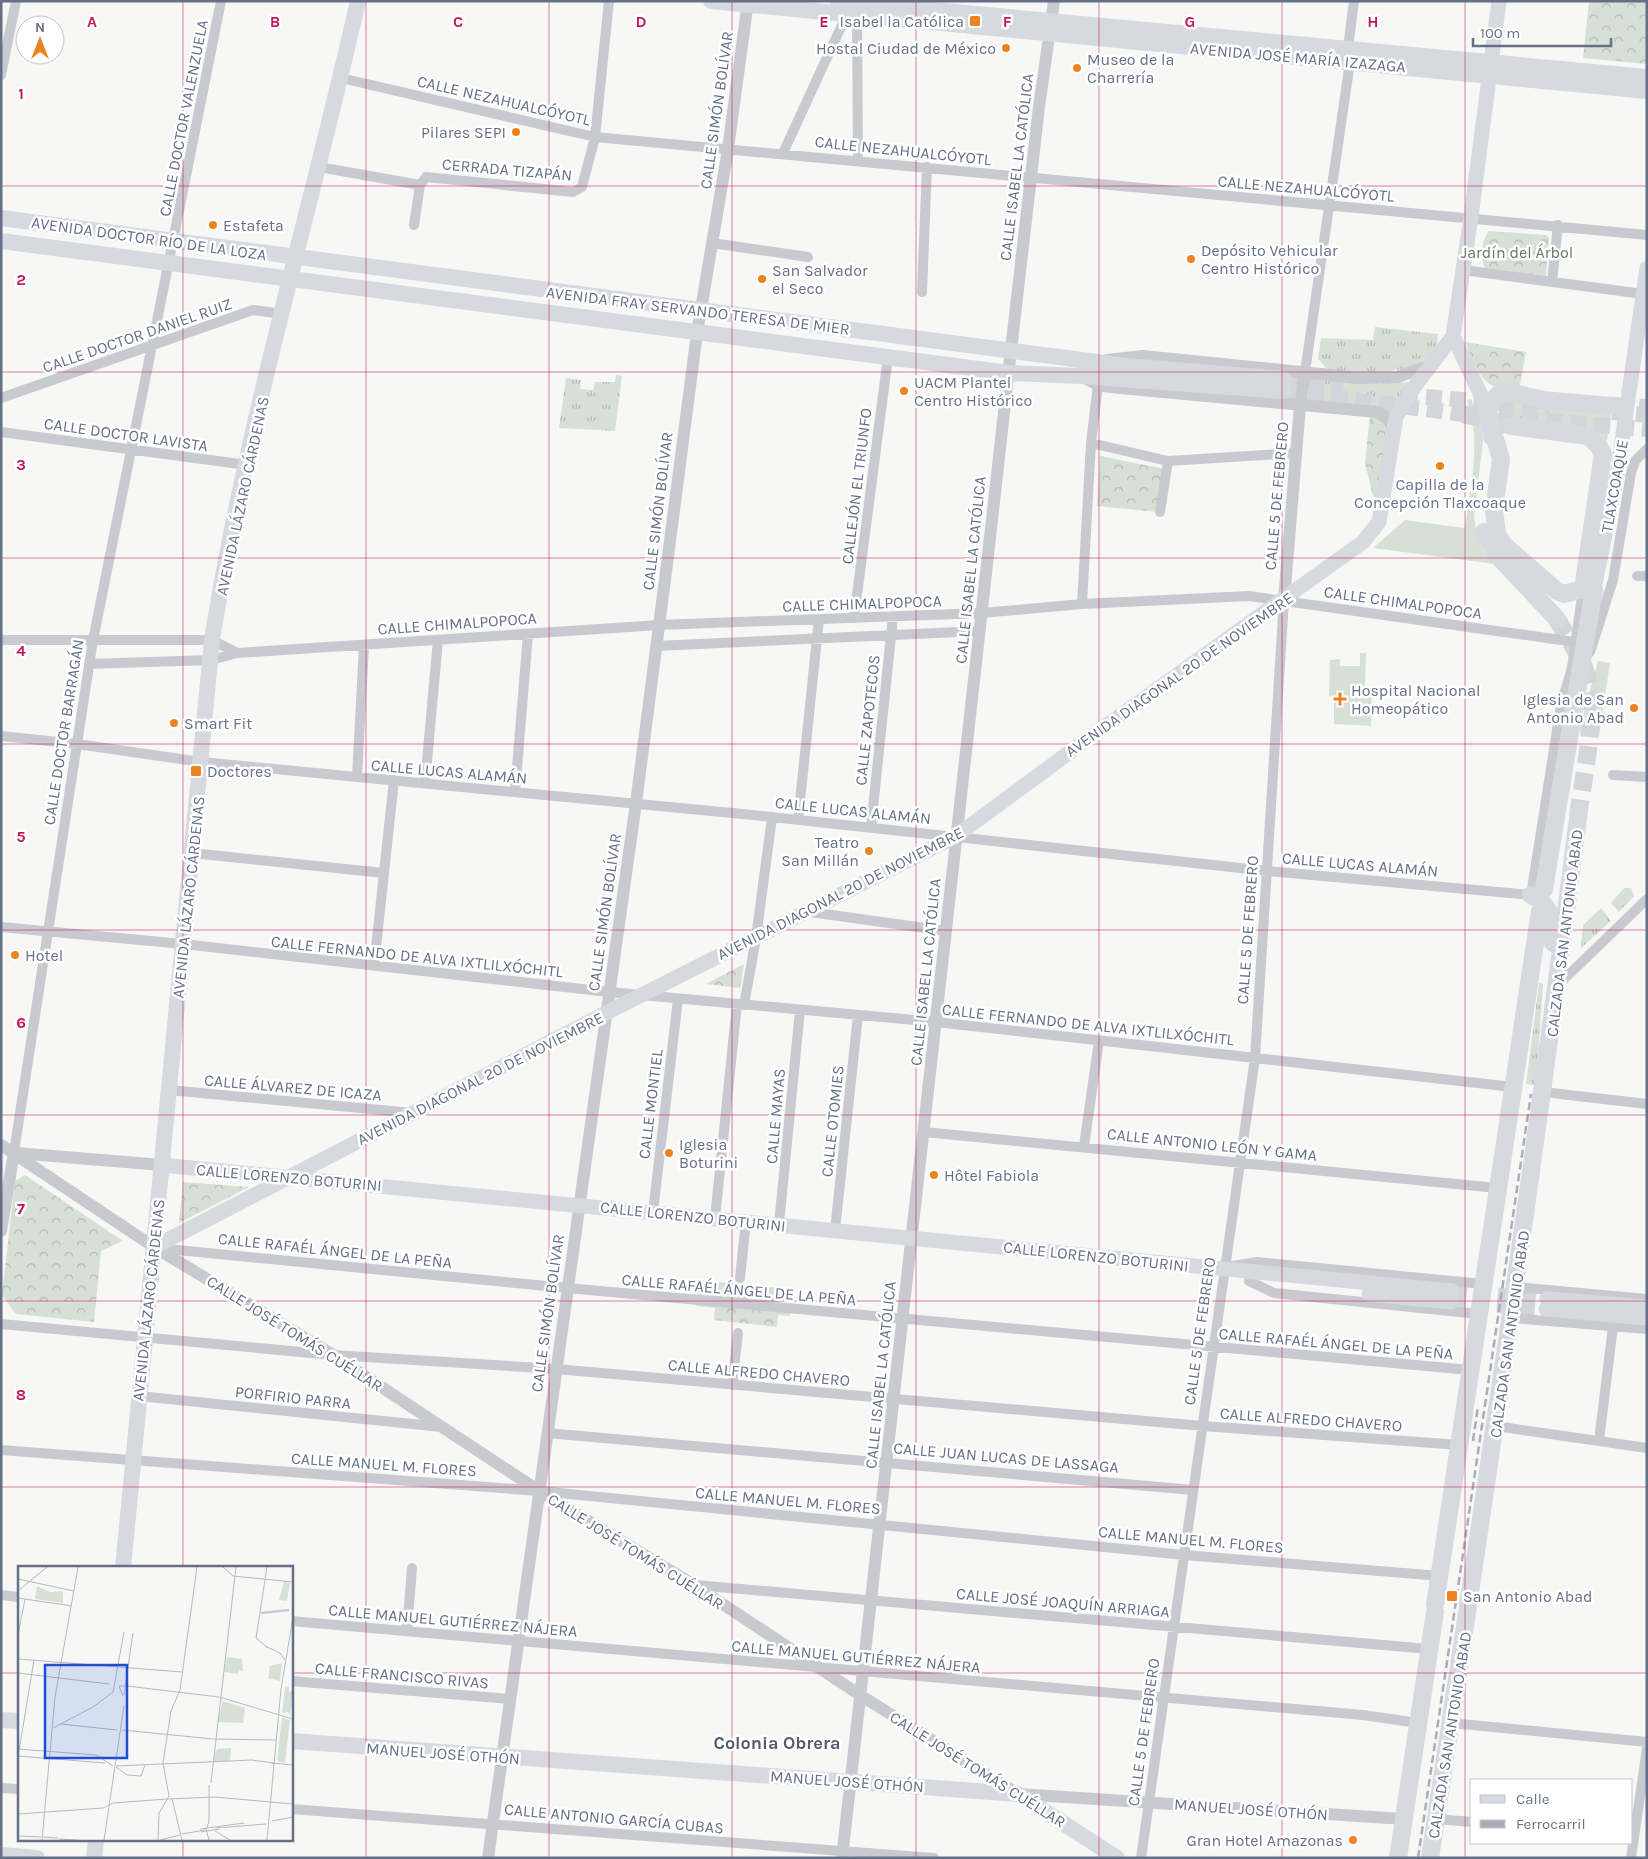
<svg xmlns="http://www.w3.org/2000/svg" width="1648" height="1859" font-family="Karla,sans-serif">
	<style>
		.grass { fill: url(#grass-tufts) }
		.forest { fill: url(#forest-crowns) }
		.garden { fill: #d7e0d6 }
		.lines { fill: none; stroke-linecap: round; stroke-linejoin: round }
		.secondary-tunnel { stroke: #d2d6da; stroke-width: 15; stroke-dasharray: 15 8; stroke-linecap: butt }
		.primary-tunnel { stroke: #d2d6da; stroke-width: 16; stroke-dasharray: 16 8; stroke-linecap: butt }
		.trunk-tunnel { stroke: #d2d6da; stroke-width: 18; stroke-dasharray: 18 9; stroke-linecap: butt }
		.minor { stroke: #c8cacf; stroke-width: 10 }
		.tertiary { stroke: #c8cacf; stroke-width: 12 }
		.secondary { stroke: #d6d9e0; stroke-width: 15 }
		.primary { stroke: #d6d9e0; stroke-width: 16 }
		.trunk { stroke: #d6d9e0; stroke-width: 18 }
		.rail { stroke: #aaadb5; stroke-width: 2.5; stroke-dasharray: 8 4; stroke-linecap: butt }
		.grid { fill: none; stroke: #c2185b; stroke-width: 1; stroke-opacity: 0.55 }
		.poi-dot { fill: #ec8321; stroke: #fff; stroke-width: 2 }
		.labels { text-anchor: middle; stroke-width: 5; stroke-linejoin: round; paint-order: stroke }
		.poi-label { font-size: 16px; fill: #657088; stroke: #fff; text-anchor: start }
		.street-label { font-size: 16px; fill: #657088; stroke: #fff }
		.park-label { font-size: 16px; fill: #617962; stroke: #fff }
		.neighbourhood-label { font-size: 18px; font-weight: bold; fill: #545b6c; stroke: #fff }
		.inset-river { fill: none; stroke: #c6ccd4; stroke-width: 2.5 }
		.inset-road { fill: none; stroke: #b4bac2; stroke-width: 1 }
		.view { fill: #1d4ed8; fill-opacity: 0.15; stroke: #1d4ed8; stroke-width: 2.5 }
		.inset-edge { fill: none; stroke: #657088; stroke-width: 2.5 }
		.grid-label { font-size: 16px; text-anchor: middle; font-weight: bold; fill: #c2185b; stroke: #fff; stroke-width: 5; stroke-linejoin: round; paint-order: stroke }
	</style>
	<defs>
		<pattern id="grass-tufts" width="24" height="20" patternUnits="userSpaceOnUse" patternTransform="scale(1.25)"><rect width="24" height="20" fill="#d7e0d6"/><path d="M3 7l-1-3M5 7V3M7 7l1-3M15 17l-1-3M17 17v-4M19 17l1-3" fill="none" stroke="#b2bab3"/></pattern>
		<pattern id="forest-crowns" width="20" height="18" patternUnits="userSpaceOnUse" patternTransform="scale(1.25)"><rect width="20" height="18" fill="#d7e0d6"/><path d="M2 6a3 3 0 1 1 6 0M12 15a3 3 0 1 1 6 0" fill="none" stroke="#b2bab3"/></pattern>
	</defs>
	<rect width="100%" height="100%" fill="#f7f8f5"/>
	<path class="grass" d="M1375,327L1438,334L1437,352C1405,377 1364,374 1327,369L1318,359L1321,338L1373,340Z
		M616,375L622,376L615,431L559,428L566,378L581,380L580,389L593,390L595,382H615Z
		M1318,376L1414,383L1393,415L1317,403L1310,398L1312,380Z
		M1508,396L1611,411L1607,441L1600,434L1588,430L1501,420L1498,410L1500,401Z
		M1624,888H1631L1634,896L1619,912L1611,903Z
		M1601,908L1611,921L1581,948L1583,925Z
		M1539,983L1543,984L1536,1085L1526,1084Z"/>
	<path class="forest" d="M1589,1H1647V64L1583,58Z
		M1489,231L1546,235L1549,238L1546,276L1485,268C1480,260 1482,238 1489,231Z
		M1465,342L1526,352L1519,390C1512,389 1503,389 1496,387C1479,382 1471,356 1465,342Z
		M1370,415L1387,425L1378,514L1370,503L1374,500L1365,463Z
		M1100,456L1165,469L1158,512L1097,506Z
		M744,964L740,988L706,984Z
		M25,1175L123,1241L101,1251L94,1322L16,1314L2,1295L15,1181Z
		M183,1182L249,1187L179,1223Z
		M699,1280L781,1288L779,1304L791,1305L790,1316L778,1315L777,1327L714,1320L715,1308L696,1306Z"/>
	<path class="garden" d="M1471,399L1481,424L1483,441L1474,516C1476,535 1480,550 1494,564L1373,548L1405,520L1465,528C1470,486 1482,440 1467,400Z
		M1360,653H1366L1365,687H1372L1371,726L1334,724V697L1329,696L1330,660L1340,659V666H1360Z
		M1598,661L1610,663L1599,736L1579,731Z"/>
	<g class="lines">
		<path class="secondary-tunnel" d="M1452,1291L1547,1299
			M1451,1302L1546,1309"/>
		<path class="primary-tunnel" d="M1284,379L1343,387
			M1284,391L1463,414L1647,429
			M1402,395L1550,407
			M1612,412L1647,415"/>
		<path class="trunk-tunnel" d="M1612,406L1647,408
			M1463,414L1511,426
			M1557,619C1566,635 1577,651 1584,667C1599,708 1585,767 1579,810"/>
		<path class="minor" d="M857,15L858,161
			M1,75L16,1
			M341,78L595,137L1647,235
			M783,153L847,14
			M319,167L420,185
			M414,225L420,185L426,177L573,192L582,187L595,137L609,1
			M712,243L808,257
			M1463,270L1643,294
			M1552,282L1558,225
			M922,292L927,167
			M1305,372L1350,62L1348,48L1354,1
			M1,398L253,310L283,314
			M1,432L247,465
			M1091,443L1168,461L1296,453
			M1160,512L1168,461
			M1637,576H1647
			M1082,604L1091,443L1098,385
			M854,618L888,357
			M1,640H212L237,653
			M656,646L980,631
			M1590,652L1613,580L1631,473L1635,461L1647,449
			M89,664L211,660L237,653L659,625L982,613L1082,604L1249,596L1575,642
			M1,736L77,744L201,762L753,815L1268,871L1531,895L1561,705L1572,668L1583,589
			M1613,775L1647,777
			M357,777L364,645
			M425,783L438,640
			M515,792L528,634
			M798,820L819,619
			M871,827L893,617
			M192,853L384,873
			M810,912L946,931
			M1,927L183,944L609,992L936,1022L1513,1087
			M374,966L394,780
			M1558,985L1647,899
			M744,1005L756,938L772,817
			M169,1090L413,1113
			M1543,1092L1647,1104
			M924,1132L1497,1188
			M1084,1146L1099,1041
			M14,1152L93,640L221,1
			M653,1212L678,999
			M715,1218L737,1004
			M779,1224L800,1010
			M835,1230L858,1015
			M157,1248L567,1288L1470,1370
			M1233,1266L1257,1262L1483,1284
			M740,1278L746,1221
			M1249,1281L1274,1293L1479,1314
			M1516,1287L1647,1299
			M1512,1318L1647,1329
			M1,1324L333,1355L556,1369L1203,1426L1459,1445
			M732,1385L738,1333
			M139,1396L442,1427
			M1495,1426L1647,1448
			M547,1433L1193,1490
			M1599,1441L1613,1326
			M1,1450L539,1491L1184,1555L1440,1576
			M695,1585L1429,1649
			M1,1595L19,1597
			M291,1621L1363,1715L1418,1723
			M407,1631L412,1568
			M291,1681L511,1699
			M1451,1723L1647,1742
			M1,1788L19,1789
			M291,1809L934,1858
			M1436,1819L1472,1822
			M1141,1858L1255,1058L1284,600
			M1631,1858L1647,1748"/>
		<path class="tertiary" d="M1107,360L1143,356L1360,378L1397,377L1431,365
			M1085,378L1098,385L1110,387L1377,412L1387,418L1393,429
			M1284,600L1300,406L1305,372
			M1,1145L154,1247L333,1355L539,1491L694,1585L860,1695L1018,1794L1404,1819
			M16,1153L162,1165
			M1,1231L14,1152
			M488,1858L636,803L697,333L728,149L748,1
			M842,1858L1011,350L1039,107L1054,1"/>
		<path class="secondary" d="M1453,336L1488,410
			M1594,589L1617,475L1647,268
			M162,1165L1452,1291
			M154,1247L606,1013L956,836L1082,743L1363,542L1379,522L1396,417L1409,394L1453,336L1471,217L1499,1
			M1369,1294L1451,1302
			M1547,1299L1647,1307
			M1546,1309L1647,1318"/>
		<path class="primary" d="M711,1L1647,91
			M838,1L1647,77
			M1,218L1127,366L1284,379
			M1,241L1009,373L1081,376L1284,391
			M123,1568L212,640C246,424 310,214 358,1
			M1,1720L19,1721
			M291,1741L1018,1794L1117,1858
			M1,1855L37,1858
			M94,1858L96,1840"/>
		<path class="trunk" d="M1491,425L1501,459L1494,510L1497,534L1504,545L1557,591L1564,594L1583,589L1603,454L1598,445L1588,436L1511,426
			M1492,437L1488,410L1492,401L1499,394L1510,392L1543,400L1612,406
			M1484,532L1496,554L1557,619
			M1544,889L1594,589L1590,574
			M1531,895C1551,904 1556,924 1553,943
			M1435,1605L1540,911
			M1398,1858L1435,1612
			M1430,1858C1483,1509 1535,1160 1579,810"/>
		<path class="rail" d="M1473,1441L1478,1406
			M1418,1858L1531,1094"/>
	</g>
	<path class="grid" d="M183,1V1568M366,1V1858M549,1V1858M732,1V1858M916,1V1858M1099,1V1858M1282,1V1858M1465,1V1858M1,186H1647M1,372H1647M1,558H1647M1,744H1647M1,930H1647M1,1115H1647M1,1301H1647M1,1487H1647M1,1673H19M291,1673H1647M183,1840V1858"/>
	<g class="poi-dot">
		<rect x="969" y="15" width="12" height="12" rx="2.5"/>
		<circle cx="1006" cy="48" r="5"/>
		<circle cx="1077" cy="68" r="5"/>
		<circle cx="516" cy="132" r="5"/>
		<circle cx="213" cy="225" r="5"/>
		<circle cx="1191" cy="259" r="5"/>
		<circle cx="762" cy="279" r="5"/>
		<circle cx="904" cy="391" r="5"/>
		<circle cx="1440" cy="466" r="5"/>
		<path d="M1337.5 691.5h5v5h5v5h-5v5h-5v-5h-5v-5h5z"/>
		<circle cx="1634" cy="708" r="5"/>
		<circle cx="174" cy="723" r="5"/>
		<rect x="190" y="765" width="12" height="12" rx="2.5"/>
		<circle cx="869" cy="851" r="5"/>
		<circle cx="15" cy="955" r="5"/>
		<circle cx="669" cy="1153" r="5"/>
		<circle cx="934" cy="1175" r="5"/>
		<rect x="1446" y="1590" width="12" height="12" rx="2.5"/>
		<circle cx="1353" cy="1840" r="5"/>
	</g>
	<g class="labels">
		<g class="poi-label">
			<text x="964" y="27" text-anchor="end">Isabel la Católica</text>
			<text x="996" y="54" text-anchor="end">Hostal Ciudad de México</text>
			<text x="1087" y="65">Museo de la<tspan x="1087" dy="18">Charrería</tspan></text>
			<text x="506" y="138" text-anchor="end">Pilares SEPI</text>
			<text x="223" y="231">Estafeta</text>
			<text x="1201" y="256">Depósito Vehicular<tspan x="1201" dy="18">Centro Histórico</tspan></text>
			<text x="772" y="276">San Salvador<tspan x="772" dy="18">el Seco</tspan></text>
			<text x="914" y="388">UACM Plantel<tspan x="914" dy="18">Centro Histórico</tspan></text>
			<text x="1440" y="490" text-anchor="middle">Capilla de la<tspan x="1440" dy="18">Concepción Tlaxcoaque</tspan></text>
			<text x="1351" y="696">Hospital Nacional<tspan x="1351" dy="18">Homeopático</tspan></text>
			<text x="1624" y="705" text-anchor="end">Iglesia de San<tspan x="1624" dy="18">Antonio Abad</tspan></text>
			<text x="184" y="729">Smart Fit</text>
			<text x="207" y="777">Doctores</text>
			<text x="859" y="848" text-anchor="end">Teatro<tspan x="859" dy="18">San Millán</tspan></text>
			<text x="25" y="961">Hotel</text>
			<text x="679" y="1150">Iglesia<tspan x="679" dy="18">Boturini</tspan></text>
			<text x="944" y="1181">Hôtel Fabiola</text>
			<text x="1463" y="1602">San Antonio Abad</text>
			<text x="1343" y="1846" text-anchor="end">Gran Hotel Amazonas</text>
		</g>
		<g class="street-label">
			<text transform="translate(1298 57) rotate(5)" y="6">AVENIDA JOSÉ MARÍA IZAZAGA</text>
			<text transform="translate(504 100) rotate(13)" y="6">CALLE NEZAHUALCÓYOTL</text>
			<text transform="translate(716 110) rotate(-82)" y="6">CALLE SIMÓN BOLÍVAR</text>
			<text transform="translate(183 118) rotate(-79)" y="6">CALLE DOCTOR VALENZUELA</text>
			<text transform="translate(903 150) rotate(6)" y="6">CALLE NEZAHUALCÓYOTL</text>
			<text transform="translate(1016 167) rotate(-83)" y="6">CALLE ISABEL LA CATÓLICA</text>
			<text transform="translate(507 169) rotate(5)" y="6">CERRADA TIZAPÁN</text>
			<text transform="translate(1306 188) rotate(5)" y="6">CALLE NEZAHUALCÓYOTL</text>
			<text transform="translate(149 238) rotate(8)" y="6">AVENIDA DOCTOR RÍO DE LA LOZA</text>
			<text transform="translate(698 310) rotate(7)" y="6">AVENIDA FRAY SERVANDO TERESA DE MIER</text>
			<text transform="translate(137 335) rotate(-19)" y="6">CALLE DOCTOR DANIEL RUIZ</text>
			<text transform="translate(126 434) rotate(8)" y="6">CALLE DOCTOR LAVISTA</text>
			<text transform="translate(856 486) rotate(-83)" y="6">CALLEJÓN EL TRIUNFO</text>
			<text transform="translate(1614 486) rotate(-80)" y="6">TLAXCOAQUE</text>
			<text transform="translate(242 496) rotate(-78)" y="6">AVENIDA LÁZARO CÁRDENAS</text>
			<text transform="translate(1276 496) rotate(-85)" y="6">CALLE 5 DE FEBRERO</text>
			<text transform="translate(657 511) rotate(-83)" y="6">CALLE SIMÓN BOLÍVAR</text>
			<text transform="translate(970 570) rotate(-84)" y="6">CALLE ISABEL LA CATÓLICA</text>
			<text transform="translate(1403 602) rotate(8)" y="6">CALLE CHIMALPOPOCA</text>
			<text transform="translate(862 603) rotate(-2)" y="6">CALLE CHIMALPOPOCA</text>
			<text transform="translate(457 623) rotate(-4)" y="6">CALLE CHIMALPOPOCA</text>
			<text transform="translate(1179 674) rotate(-35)" y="6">AVENIDA DIAGONAL 20 DE NOVIEMBRE</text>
			<text transform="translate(867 720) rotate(-84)" y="6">CALLE ZAPOTECOS</text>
			<text transform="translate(63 732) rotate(-81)" y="6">CALLE DOCTOR BARRAGÁN</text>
			<text transform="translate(449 771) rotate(5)" y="6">CALLE LUCAS ALAMÁN</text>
			<text transform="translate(853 810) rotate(6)" y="6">CALLE LUCAS ALAMÁN</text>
			<text transform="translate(1360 864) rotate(5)" y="6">CALLE LUCAS ALAMÁN</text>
			<text transform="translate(840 893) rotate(-27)" y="6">AVENIDA DIAGONAL 20 DE NOVIEMBRE</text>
			<text transform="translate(188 897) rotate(-84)" y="6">AVENIDA LÁZARO CÁRDENAS</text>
			<text transform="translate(604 912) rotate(-82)" y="6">CALLE SIMÓN BOLÍVAR</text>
			<text transform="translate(1247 930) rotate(-86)" y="6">CALLE 5 DE FEBRERO</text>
			<text transform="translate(1564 933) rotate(-83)" y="6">CALZADA SAN ANTONIO ABAD</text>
			<text transform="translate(417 956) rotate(6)" y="6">CALLE FERNANDO DE ALVA IXTLILXÓCHITL</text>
			<text transform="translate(925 972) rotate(-84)" y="6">CALLE ISABEL LA CATÓLICA</text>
			<text transform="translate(1088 1024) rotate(6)" y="6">CALLE FERNANDO DE ALVA IXTLILXÓCHITL</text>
			<text transform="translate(480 1078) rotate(-27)" y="6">AVENIDA DIAGONAL 20 DE NOVIEMBRE</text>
			<text transform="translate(293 1087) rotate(5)" y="6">CALLE ÁLVAREZ DE ICAZA</text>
			<text transform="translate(650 1104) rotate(-83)" y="6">CALLE MONTIEL</text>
			<text transform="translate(775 1116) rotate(-85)" y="6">CALLE MAYAS</text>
			<text transform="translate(832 1121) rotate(-84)" y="6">CALLE OTOMIES</text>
			<text transform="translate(1212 1144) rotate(6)" y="6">CALLE ANTONIO LEÓN Y GAMA</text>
			<text transform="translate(289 1177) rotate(5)" y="6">CALLE LORENZO BOTURINI</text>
			<text transform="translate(693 1216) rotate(6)" y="6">CALLE LORENZO BOTURINI</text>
			<text transform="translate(335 1250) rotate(6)" y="6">CALLE RAFAÉL ÁNGEL DE LA PEÑA</text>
			<text transform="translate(1096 1256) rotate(6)" y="6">CALLE LORENZO BOTURINI</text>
			<text transform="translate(739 1289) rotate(5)" y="6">CALLE RAFAÉL ÁNGEL DE LA PEÑA</text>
			<text transform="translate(148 1300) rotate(-84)" y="6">AVENIDA LÁZARO CÁRDENAS</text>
			<text transform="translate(547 1313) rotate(-82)" y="6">CALLE SIMÓN BOLÍVAR</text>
			<text transform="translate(1199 1331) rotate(-82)" y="6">CALLE 5 DE FEBRERO</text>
			<text transform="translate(295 1333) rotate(32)" y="6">CALLE JOSÉ TOMÁS CUÉLLAR</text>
			<text transform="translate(1509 1334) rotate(-82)" y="6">CALZADA SAN ANTONIO ABAD</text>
			<text transform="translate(1336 1343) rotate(5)" y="6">CALLE RAFAÉL ÁNGEL DE LA PEÑA</text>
			<text transform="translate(759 1372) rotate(5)" y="6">CALLE ALFREDO CHAVERO</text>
			<text transform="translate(880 1375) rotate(-84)" y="6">CALLE ISABEL LA CATÓLICA</text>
			<text transform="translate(293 1397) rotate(6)" y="6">PORFIRIO PARRA</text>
			<text transform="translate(1311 1419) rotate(4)" y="6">CALLE ALFREDO CHAVERO</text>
			<text transform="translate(1006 1457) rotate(5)" y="6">CALLE JUAN LUCAS DE LASSAGA</text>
			<text transform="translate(384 1464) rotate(4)" y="6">CALLE MANUEL M. FLORES</text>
			<text transform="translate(788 1500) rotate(5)" y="6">CALLE MANUEL M. FLORES</text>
			<text transform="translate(1191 1539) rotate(5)" y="6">CALLE MANUEL M. FLORES</text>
			<text transform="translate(636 1551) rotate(32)" y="6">CALLE JOSÉ TOMÁS CUÉLLAR</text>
			<text transform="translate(1063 1602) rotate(5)" y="6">CALLE JOSÉ JOAQUÍN ARRIAGA</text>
			<text transform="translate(453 1620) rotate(5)" y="6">CALLE MANUEL GUTIÉRREZ NÁJERA</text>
			<text transform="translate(856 1656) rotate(5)" y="6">CALLE MANUEL GUTIÉRREZ NÁJERA</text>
			<text transform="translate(402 1675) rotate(5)" y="6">CALLE FRANCISCO RIVAS</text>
			<text transform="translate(1143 1732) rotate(-82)" y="6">CALLE 5 DE FEBRERO</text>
			<text transform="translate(1449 1735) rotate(-81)" y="6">CALZADA SAN ANTONIO ABAD</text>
			<text transform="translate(443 1753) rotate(4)" y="6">MANUEL JOSÉ OTHÓN</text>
			<text transform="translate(978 1769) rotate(32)" y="6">CALLE JOSÉ TOMÁS CUÉLLAR</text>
			<text transform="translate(847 1781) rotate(4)" y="6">MANUEL JOSÉ OTHÓN</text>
			<text transform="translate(1251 1809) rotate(4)" y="6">MANUEL JOSÉ OTHÓN</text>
			<text transform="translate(614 1818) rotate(5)" y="6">CALLE ANTONIO GARCÍA CUBAS</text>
		</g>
		<g class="park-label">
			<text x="1517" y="258">Jardín del Árbol</text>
		</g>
		<g class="neighbourhood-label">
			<text x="777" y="1749">Colonia Obrera</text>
		</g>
	</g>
	<g transform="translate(18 1566)">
		<rect width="275" height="275" fill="#f7f8f5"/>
		<path d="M264,97L262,115L250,112L252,100ZM267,120L271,121V126L275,124L272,150L270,146L264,147Z" fill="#d7e0d6"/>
		<path d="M266,16L272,17L269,35L261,34ZM205,135L227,142L225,157L199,156ZM264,151L272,154L267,197L259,195Z" fill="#d7e0d6"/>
		<path d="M19,20L32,26L45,25V37L17,33ZM209,91L224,93L225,105L221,104L220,108L206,106ZM213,182L212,195H195L199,183Z" fill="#d7e0d6"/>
		<path class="inset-river" d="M243,47L271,44"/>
		<path class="inset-road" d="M205,1L215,10L275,16M249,1L238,72L250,82M0,13L56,25M0,25L29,1M0,32L54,40M0,69L7,33M247,80L262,87L267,94M0,93L164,106M0,107L91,118M109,120L201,131L275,153M106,129L115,67M105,130L101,120H107M43,158L99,164M35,162L75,141L95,126L106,66M104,164L195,173L258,174M0,183L78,189L95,200M0,190L87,197M0,191L16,94M253,197L275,199M98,200L234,194L256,197M98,201L109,209L123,210L127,199M193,217L218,1M191,219V256L188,263L191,274M154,233L164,274M0,248L85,242L95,237L149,233L197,231L275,238M254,255L275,251M198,262L248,258M182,263L226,257M197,265L212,274M183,266L201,263M164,268L187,264M0,270L23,271M25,271L40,272M41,273L59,274M24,274L37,131L60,1M86,274L106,140M140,274L141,247L151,230L145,197L153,145L162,124L179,1M142,274L162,269M249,274L263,123L275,51"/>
		<path class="view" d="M27,99H109V192H27Z"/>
		<rect width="275" height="275" class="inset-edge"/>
	</g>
	<g class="grid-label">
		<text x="92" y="27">A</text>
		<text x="275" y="27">B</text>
		<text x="458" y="27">C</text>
		<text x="641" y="27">D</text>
		<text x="824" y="27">E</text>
		<text x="1007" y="27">F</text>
		<text x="1190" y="27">G</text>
		<text x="1373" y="27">H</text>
		<text x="21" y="99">1</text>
		<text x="21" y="285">2</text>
		<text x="21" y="470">3</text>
		<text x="21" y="656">4</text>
		<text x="21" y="842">5</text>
		<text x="21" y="1028">6</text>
		<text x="21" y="1214">7</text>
		<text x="21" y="1400">8</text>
	</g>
	<rect width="1648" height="1859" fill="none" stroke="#657088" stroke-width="5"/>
	<rect x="1470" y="1779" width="162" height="65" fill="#ffffff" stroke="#c1c6cf"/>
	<rect x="1480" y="1795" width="25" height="8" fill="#d6d9e0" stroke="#c1c6cf"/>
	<text x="1516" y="1804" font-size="15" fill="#657088">Calle</text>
	<rect x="1480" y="1820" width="25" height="8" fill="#aaadb5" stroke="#c1c6cf"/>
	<text x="1516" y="1829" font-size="15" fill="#657088">Ferrocarril</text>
	<g transform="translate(40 40)"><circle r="24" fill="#ffffff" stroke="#c1c6cf"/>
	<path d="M0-4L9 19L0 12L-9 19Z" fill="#ec8321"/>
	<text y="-8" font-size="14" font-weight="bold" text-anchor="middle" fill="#657088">N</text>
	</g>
	<path d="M1473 38v8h138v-8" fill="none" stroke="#657088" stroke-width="2.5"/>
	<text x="1480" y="38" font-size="15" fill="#657088" stroke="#ffffff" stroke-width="4" paint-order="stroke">100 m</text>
</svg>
